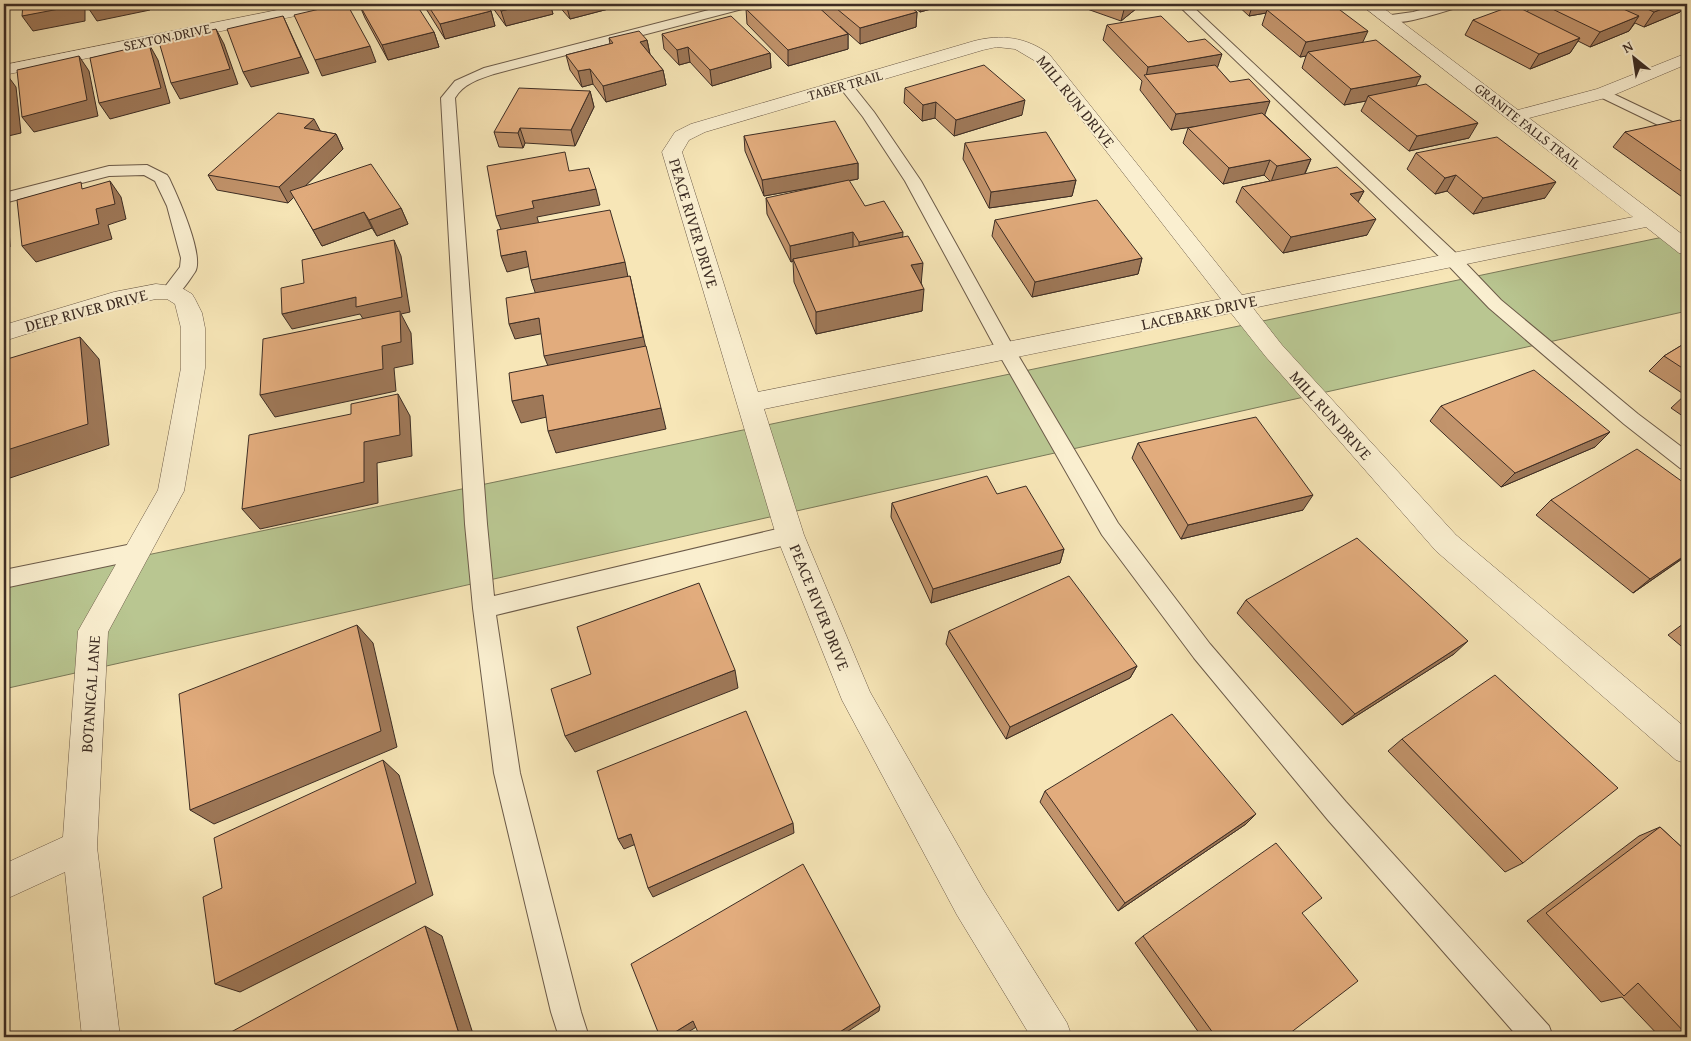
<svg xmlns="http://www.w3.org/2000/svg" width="1691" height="1041" font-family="'Gentium Book Plus',serif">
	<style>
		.green { fill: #b9c691; stroke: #7b7a5a }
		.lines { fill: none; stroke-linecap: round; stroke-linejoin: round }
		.lane-casing { stroke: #6c5b49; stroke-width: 2 }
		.street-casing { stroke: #6c5b49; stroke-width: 1 }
		.lane { fill: #faefd0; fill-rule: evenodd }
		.street { fill: #faefd0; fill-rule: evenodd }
		.wall { fill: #c2946c; stroke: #3d2d24 }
		.shaded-wall { fill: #9e7858; stroke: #3d2d24 }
		.building { fill: #e2ac7d; stroke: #3d2d24 }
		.labels { text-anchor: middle; stroke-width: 4; stroke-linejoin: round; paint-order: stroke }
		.far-street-label { font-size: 14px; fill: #3d2d24; stroke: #faefd0 }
		.street-label { font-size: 16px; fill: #3d2d24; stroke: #faefd0 }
	</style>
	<rect width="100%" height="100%" fill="#f7e6b7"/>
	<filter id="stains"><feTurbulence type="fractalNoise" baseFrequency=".004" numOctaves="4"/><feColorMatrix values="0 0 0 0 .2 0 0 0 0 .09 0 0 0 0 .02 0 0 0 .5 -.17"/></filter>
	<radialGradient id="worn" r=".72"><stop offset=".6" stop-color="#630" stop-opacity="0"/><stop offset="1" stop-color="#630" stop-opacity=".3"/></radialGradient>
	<path class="green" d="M1687,232V311L4,689V585Z"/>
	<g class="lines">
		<defs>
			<path id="lane" d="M732,4H752L750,7L494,74C479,79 463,84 455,98L487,524L494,596L790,526L798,529L801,535L798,541L790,544L496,615L520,773L581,1012L589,1037H559L551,1012L494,773L473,608L465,524L441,98L455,81L484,68Z
				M1177,4H1190L1458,255L1501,300L1638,414L1687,451V470L1680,468L1624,424L1489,308L1446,263Z
				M1442,4H1461L1459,7C1445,11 1392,30 1383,19L1384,16L1413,12Z
				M845,81L850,82L874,112L921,181L1015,350L1118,523L1210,644L1346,802L1549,1026L1553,1037H1518L1328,820L1194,658L1102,535L997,351L905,181L863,117L838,85Z
				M1603,89L1687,129V139L1598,96L1596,93L1598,90Z
				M147,165L167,175L169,178C177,195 205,256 195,272C187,283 179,300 164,296L161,292L180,267L181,258L167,206L155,181L144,175L109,176L4,203V193L109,166Z
				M137,543L145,546L148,552L145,558L4,588V570Z"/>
			<path id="street" d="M307,4H338L336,7L330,9L4,75V65Z
				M1360,4H1378L1518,110L1597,89L1687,53V64L1609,97L1529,118L1687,238V255L1679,253L1646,227L1253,308L1282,345L1456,535L1687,729V764L1676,760L1436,551L1266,357L1231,313L764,409L804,535L870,692L983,889L1067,1023L1072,1037H1031L957,915L842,700L776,535L662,152L675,132L691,124L974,41C1001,34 1026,37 1049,54L1242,295L1633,217ZM997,47L1015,49L1037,62L1221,299L758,392L682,152L689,140L705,132L983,50Z
				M156,284L180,287L192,294L195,299L202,313L205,328V368L184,491L108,632L97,847L120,1037H82L65,872L4,900V864L63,837L78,631L158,490L181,368V328L175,304L167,299H156L96,312L4,341V325L114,292Z"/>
		</defs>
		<use href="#lane" class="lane-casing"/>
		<use href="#street" class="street-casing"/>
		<use href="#lane" class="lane"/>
		<use href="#street" class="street"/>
	</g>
	<path class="wall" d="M359,4L434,32L439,47L388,60L365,18Z
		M423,4H486L491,11L495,26L445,39Z
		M490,4H550L553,14L506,26Z
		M557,4H615L616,7L570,19Z
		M767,4H906L917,12L916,27L860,44L840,26L848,34V49L788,66L747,24L746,9Z
		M910,4H949L920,12Z
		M1073,4H1142L1121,21Z
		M1236,4H1332L1362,43L1417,86L1469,138L1409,151L1361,111L1366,101L1344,105L1302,68L1306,56L1300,57L1262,25L1266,13L1249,16Z
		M1532,4H1687V8L1685,6L1680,12L1644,27L1635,23L1629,31L1590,47L1578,41L1570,53L1530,69L1465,35L1473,20L1527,12Z
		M1107,25L1217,68L1230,82L1311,159L1305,174L1364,191L1358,202L1367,235L1283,253L1236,202L1242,187L1270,181L1264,175L1223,184L1183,143L1188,128L1190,127L1171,130L1140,90L1142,81L1103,40Z
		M662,34L770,53L771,68L712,86L690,62L679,65L664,49Z
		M609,38L647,40L650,54L663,70L666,85L606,102L593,84L582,87L570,70L566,55L610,44Z
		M905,88L1022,115L954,136L935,118L922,121L904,103Z
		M590,91L594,107L575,146L525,143L523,148L499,147L494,132Z
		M1687,110V121L1681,118Z
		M1687,125V198L1685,199L1613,147L1625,132Z
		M320,131L336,134L343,149L305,186L401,208L408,224L377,236L372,228L322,246L294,197L288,203L217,190L208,175Z
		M744,136L858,163V179L764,196L745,151Z
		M965,143L1076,180L1072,196L989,208L963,159Z
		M1416,153L1545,198L1473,214L1447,191L1435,194L1407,169Z
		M766,198L865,206L903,237L922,285V311L816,334L794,282L793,261L791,262L767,214Z
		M995,220L1142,258L1138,274L1032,297L992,236Z
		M1687,342V419L1671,408L1685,395L1649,371L1664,356Z
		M1441,406L1610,432L1595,447L1501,487L1430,421Z
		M1138,443L1303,510L1181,539L1132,458Z
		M1687,485V558L1685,557L1633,593L1536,515L1551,500Z
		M997,494L1064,549L1060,563L931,603L891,517L892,503Z
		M1246,600L1454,654L1342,725L1237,613Z
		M1687,621V651L1668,635Z
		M949,631L1137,666L1130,678L1006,739L946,644Z
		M1402,739L1523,863L1505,872L1388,751Z
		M1045,791L1256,814L1246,824L1118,911L1040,802Z
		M1660,827L1687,852V1037H1660L1622,997L1601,1002L1527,921L1639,836Z
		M1302,913L1285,1037H1202L1135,943L1143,936Z"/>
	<path class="shaded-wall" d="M75,4H85V21L33,31L22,16Z
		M99,4H150V10L97,21L87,6Z
		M160,4H181L163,8Z
		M530,4H550L553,14L506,26L501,11Z
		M566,4H615L616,7L570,19Z
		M921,4H949L920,12Z
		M1127,4H1142L1121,21L1125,6Z
		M1253,4H1309L1267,10L1266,13L1249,16Z
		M1675,4H1687L1680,12L1644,27L1654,12Z
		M491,11L495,26L445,39L440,24Z
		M917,12L916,27L860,44V28Z
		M283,16L309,73L251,87L243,72Z
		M1639,16L1629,31L1590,47L1600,32Z
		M216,29L224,44L238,84L180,99L171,83Z
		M1368,31L1361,46L1308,52L1306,56L1300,57L1306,42Z
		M434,32L439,47L388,60L382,45Z
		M848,34V49L788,66V50Z
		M1580,38L1570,53L1530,69L1539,54Z
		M647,40L650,55L640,42Z
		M149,44L158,60L170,103L110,119L99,103Z
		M370,46L376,62L322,76L315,60Z
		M688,47L690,62L679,65L677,50Z
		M770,53L771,68L712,86L710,70Z
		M1222,54L1217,69L1146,77L1148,67Z
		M79,56L89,71L98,116L34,132L22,117Z
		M590,69L593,84L582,87L578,71Z
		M663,70L666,85L606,102L603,86Z
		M5,72L16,87L21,133L4,137Z
		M1421,76L1413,92L1368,96L1366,101L1344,105L1351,89Z
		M590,91L594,107L575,146L571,130Z
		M1025,100L1022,115L954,136L956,120Z
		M1270,101L1264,117L1171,130L1176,114Z
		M936,102L935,118L922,121L923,105Z
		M314,119L322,134L304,128Z
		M1478,123L1469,138L1409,151L1417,136Z
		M520,128L525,143L523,148L518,133Z
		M336,134L343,149L288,203L279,187Z
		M1311,159L1304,175L1271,182L1277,166Z
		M1270,160L1264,175L1223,184L1229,168Z
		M858,163V179L764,196L762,180Z
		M1456,175L1447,191L1435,194L1445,178Z
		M1076,180L1072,196L989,208L991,192Z
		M110,181L121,197L126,219L108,225L112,239L36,262L22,246Z
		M1556,182L1545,198L1473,214L1483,198Z
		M596,189L600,205L537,217L539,224L502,232L496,216L532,201Z
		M1364,191L1355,207L1350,194Z
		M401,208L408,224L377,236L369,220Z
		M364,212L372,228L322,246L313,230Z
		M1376,219L1367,235L1283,253L1291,237Z
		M4,220L9,227L10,247L4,248Z
		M853,232V248L793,259V261L791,262L790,246Z
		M903,232L902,248L859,258V242Z
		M394,240L401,256L410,312L401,314L411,333L413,364L394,368L396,391L275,417L260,395L365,322L360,314L292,329L282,314L356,297Z
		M526,251L531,266L507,272L501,256Z
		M1142,258L1138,274L1032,297L1035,282Z
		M625,262L628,277L536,295L531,280Z
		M923,263L921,285L911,265Z
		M630,276L647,353L550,371L544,356Z
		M924,289L922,311L816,334V312Z
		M539,318L545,333L515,339L509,324Z
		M80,337L99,359L109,445L4,480V451Z
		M398,394L410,416L412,456L377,463L378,503L260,529L242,509Z
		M543,395L551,416L521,423L512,401Z
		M661,408L666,429L556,453L548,431Z
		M1610,432L1595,447L1501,487L1515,473Z
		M1313,495L1303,510L1181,539L1188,525Z
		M1064,549L1060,563L931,603L933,589Z
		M1687,554V555L1633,593L1650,579Z
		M357,625L373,643L397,747L214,824L190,810Z
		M1468,641L1454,654L1342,725L1355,714Z
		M1137,666L1130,678L1006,739L1010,727Z
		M735,670L738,688L575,752L565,736Z
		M383,760L399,775L433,895L240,992L215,984Z
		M1256,814L1246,824L1118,911L1125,903Z
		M793,823L794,833L653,897L648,888Z
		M631,834L636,844L624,849L618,839Z
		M425,926L442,936L474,1037H460Z
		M880,1006L879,1011L839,1037H832Z
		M693,1021L698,1026L680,1037H667Z"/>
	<path class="building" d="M23,4H75V6L22,16Z
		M87,4H99L87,6Z
		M341,4H347L370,46L315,60L294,15Z
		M359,4H416L434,32L382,45Z
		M427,4H486L491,11L440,24Z
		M496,4H530L501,11Z
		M767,4H815L848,34L788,50L746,9Z
		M831,4H906L917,12L860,28Z
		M1119,4H1127L1125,6Z
		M1302,4H1332L1368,31L1306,42L1267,10Z
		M1542,4H1612L1639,16L1600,32Z
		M1636,4H1675L1654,12Z
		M1514,5L1580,38L1539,54L1473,20Z
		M283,16L301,57L243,72L227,29Z
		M731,16L770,53L710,70L688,47L677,50L662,34Z
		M1161,16L1188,42L1205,39L1222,54L1148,67L1107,25Z
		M216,29L230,69L171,83L159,42Z
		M639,31L647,40L640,42L663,70L603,86L590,69L578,71L566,55L613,43L609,38Z
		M1376,40L1421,76L1351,89L1308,52Z
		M149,44L161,88L99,103L90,58Z
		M79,56L87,100L22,117L17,70Z
		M984,65L1025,100L956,120L936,102L923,105L905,88Z
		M1215,65L1230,82L1249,79L1270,101L1176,114L1144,75Z
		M4,72H5L9,118L4,119Z
		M1426,84L1478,123L1417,136L1368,96Z
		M519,88L590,91L571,130L520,128L518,133L494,132Z
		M278,113L314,119L304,128L336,134L279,187L208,175Z
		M1262,113L1311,159L1277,166L1270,160L1229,168L1188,128Z
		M1680,120L1687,125V175L1625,132Z
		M835,121L858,163L762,180L744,136Z
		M1046,132L1076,180L991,192L965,143Z
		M1497,137L1556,182L1483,198L1456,175L1445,178L1416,153Z
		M565,152L569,171L589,168L596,189L532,201L534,208L496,216L487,166Z
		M371,164L401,208L369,220L364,212L313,230L290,191Z
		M1337,167L1364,191L1350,194L1376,219L1291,237L1242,187Z
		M849,180L865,206L884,201L903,232L859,242L853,232L790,246L766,198Z
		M110,181L115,204L96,209L99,224L22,246L17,200L81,182L82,189Z
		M1097,200L1142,258L1035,282L995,220Z
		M610,210L625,262L531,280L526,251L501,256L497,230Z
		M908,236L923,263L911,265L924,289L816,312L793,259Z
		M394,240L402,297L356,307V297L282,314L281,288L304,283L302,260Z
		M630,276L643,337L544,356L539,318L509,324L506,298Z
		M400,311L401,342L382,346L383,369L260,395L263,339Z
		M80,337L88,424L4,451V360Z
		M1687,342V371L1664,356Z
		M646,346L661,408L548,431L543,395L512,401L509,373Z
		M1534,370L1610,432L1515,473L1441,406Z
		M398,394L400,435L364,442V482L242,509L249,435L351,414V404Z
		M1256,417L1313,495L1188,525L1138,443Z
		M1637,449L1687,485V554L1650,579L1551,500Z
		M987,476L997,494L1026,486L1064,549L933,589L892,503Z
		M1357,538L1468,641L1355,714L1246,600Z
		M1069,576L1137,666L1010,727L949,631Z
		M699,583L735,670L565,736L551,689L591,674L577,627Z
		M357,625L381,731L190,810L179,694Z
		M1495,675L1618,788L1523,863L1402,739Z
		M746,711L793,823L648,888L631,834L618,839L597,771Z
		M1172,714L1256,814L1125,903L1045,791Z
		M383,760L416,883L215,984L203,897L222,888L214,838Z
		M1660,827L1687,852V1035L1638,983L1624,996L1546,913Z
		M1276,843L1322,898L1302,913L1358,981L1285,1037H1216L1143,936Z
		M803,864L880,1006L832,1037H700L693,1021L667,1037H660L631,964Z
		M425,926L460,1037H222Z"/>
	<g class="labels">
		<g class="far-street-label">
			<text transform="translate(167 37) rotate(-12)" y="5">SEXTON DRIVE</text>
			<text transform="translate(845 85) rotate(-16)" y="5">TABER TRAIL</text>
			<text transform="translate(1528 126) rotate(38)" y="5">GRANITE FALLS TRAIL</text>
		</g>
		<g class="street-label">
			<text transform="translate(1076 101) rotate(51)" y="6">MILL RUN DRIVE</text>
			<text transform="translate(694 223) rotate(73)" y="6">PEACE RIVER DRIVE</text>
			<text transform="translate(86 310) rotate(-15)" y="6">DEEP RIVER DRIVE</text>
			<text transform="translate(1199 312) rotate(-12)" y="6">LACEBARK DRIVE</text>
			<text transform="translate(1331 415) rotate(48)" y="6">MILL RUN DRIVE</text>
			<text transform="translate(820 607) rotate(68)" y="6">PEACE RIVER DRIVE</text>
			<text transform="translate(90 694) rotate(-86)" y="6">BOTANICAL LANE</text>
		</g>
	</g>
	<rect width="1691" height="1041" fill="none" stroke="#f7e6b7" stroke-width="20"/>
	<rect x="5" y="5" width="1681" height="1031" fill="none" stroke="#3d2d24" stroke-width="2.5"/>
	<rect x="10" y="10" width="1671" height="1021" fill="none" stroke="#3d2d24"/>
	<g transform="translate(1634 58) rotate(330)" stroke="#faefd0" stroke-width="4" paint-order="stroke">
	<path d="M0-4L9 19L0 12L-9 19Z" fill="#3d2d24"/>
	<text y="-8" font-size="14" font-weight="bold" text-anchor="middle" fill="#3d2d24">N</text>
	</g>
	<rect width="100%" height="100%" filter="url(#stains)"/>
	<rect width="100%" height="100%" fill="url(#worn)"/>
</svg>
